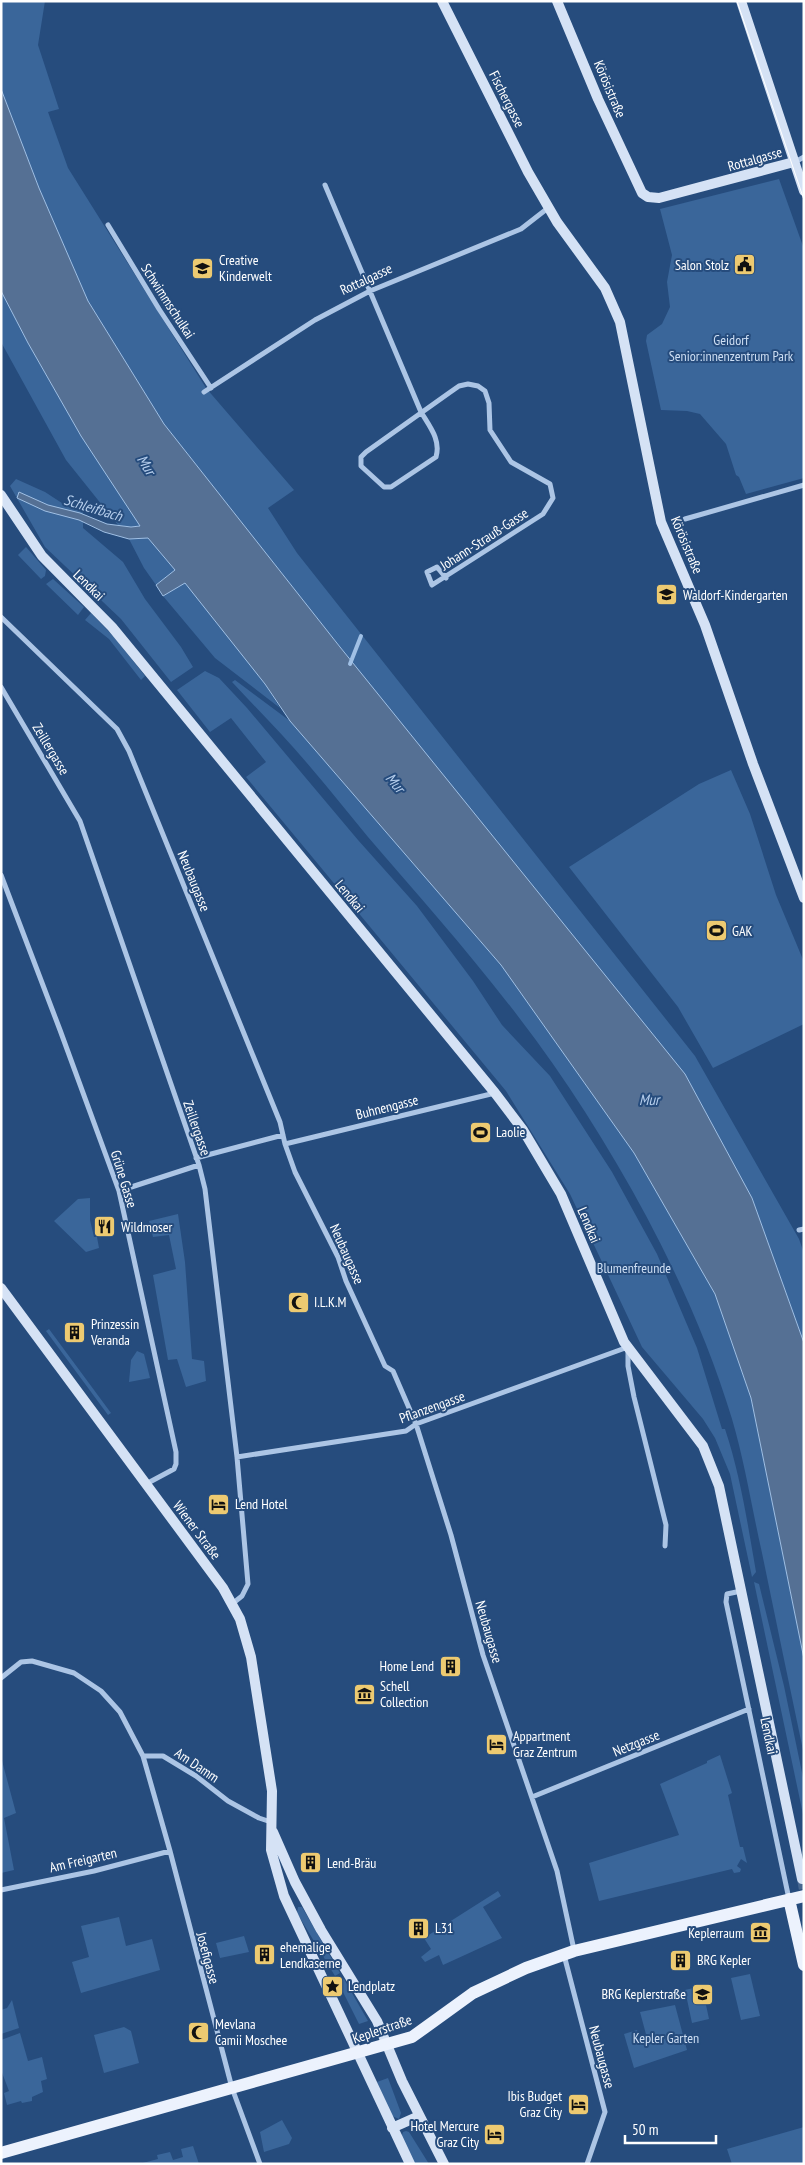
<svg xmlns="http://www.w3.org/2000/svg" width="805" height="2165" font-family="'PT Sans Narrow',sans-serif">
	<style>
		.green { fill: #3a669a }
		.water { fill: #557094; stroke: #a0c0e5 }
		.lines { fill: none; stroke-linecap: round; stroke-linejoin: round }
		.stream { stroke: #a0c0e5; stroke-width: 4 }
		.secondary-tunnel { stroke: #476790; stroke-width: 10; stroke-dasharray: 10 5; stroke-linecap: butt }
		.street { stroke: #acc5e5; stroke-width: 5 }
		.secondary { stroke: #d5e2f5; stroke-width: 10 }
		.primary { stroke: #ecf2fd; stroke-width: 12 }
		.tram { stroke: #fff; stroke-width: 1 }
		.labels { text-anchor: middle; stroke-width: 4; stroke-linejoin: round; paint-order: stroke }
		.street-label { font-size: 14px; fill: #fff; stroke: #264c7d }
		.poi-label { font-size: 14px; fill: #fff; stroke: #264c7d; text-anchor: start }
		.park-label { font-size: 14px; fill: #cedff4; stroke: #264c7d }
		.water-label { font-size: 15px; font-style: italic; fill: #b7cfed; stroke: #264c7d }
	</style>
	<rect width="100%" height="100%" fill="#264c7d"/>
	<path class="green" d="M1,1H45L38,45L59,109L48,112L68,168L206,388L294,490L268,508L297,553L695,1056L799,1239L804,1253V1343L752,1198L340,647L164,424L88,301L39,188L1,89Z
		M779,179L804,249V478L746,494L739,477L736,475L726,444L700,414L687,411L661,410L646,341L647,335L662,324L670,307L667,282L672,255L660,209Z
		M1,291L28,343L81,436L141,526L131,527L118,525L66,460L1,342Z
		M16,479L45,492L68,507L83,512V528L123,562L145,599L181,647L193,667L171,682L121,619L45,547L10,486Z
		M148,538L175,570L156,585L144,568L129,539Z
		M26,547L46,570L45,576L41,579L18,555Z
		M53,579L84,607L78,615L46,584Z
		M185,582L265,684L280,708L215,658L163,596Z
		M91,613L115,638L145,676L141,680L109,639L85,620Z
		M205,671L219,678L247,708L358,840L417,906L473,981L502,1025L550,1076L612,1172L657,1254L697,1348L722,1429H725C740,1474 747,1520 755,1566L756,1572L752,1577L730,1474L715,1438L703,1419L642,1347L570,1194L506,1091L246,777L266,762L231,718L210,732L177,690Z
		M235,680L290,721L501,965L634,1153L715,1294L751,1398L804,1659V1755C790,1688 776,1621 762,1553C752,1509 745,1463 732,1419C695,1296 626,1169 553,1064C497,984 431,910 368,837C349,814 331,791 312,769C287,739 259,711 232,682Z
		M731,770L750,814L776,895L804,962V1024L713,1068L678,1007L569,867L699,784Z
		M90,1198V1220L94,1237H97L99,1248L86,1252L54,1221L78,1199Z
		M178,1214L185,1262L192,1359L204,1361L206,1381L186,1387L177,1359L168,1360L153,1275L176,1269L169,1235L153,1237L149,1221Z
		M49,1329L111,1413L108,1415L46,1331Z
		M137,1351L144,1354L150,1378L129,1382L131,1360Z
		M754,1582L759,1584L784,1686L804,1782V1819Z
		M720,1755L732,1793L728,1795L740,1847H743L747,1863L741,1859L737,1866L741,1869L740,1872L734,1873L732,1869L599,1901L589,1863L679,1835L660,1784L707,1763V1761Z
		M1,1757L16,1813L4,1818L14,1870L1,1873Z
		M498,1891L501,1896L483,1907L502,1938L443,1965L439,1955L425,1962L421,1957L431,1949L424,1938Z
		M298,1907H302L340,1973L335,1976L297,1913Z
		M119,1917L126,1946L152,1939L160,1970L81,1993L72,1962L89,1957L81,1926Z
		M244,1936L249,1952L220,1958L216,1943Z
		M750,1974L760,2016L741,2020L731,1978Z
		M344,1979L368,2021L359,2024L338,1982Z
		M702,1986L709,2019L692,2023L685,1990Z
		M12,2000L19,2028L1,2034V2010L7,2008Z
		M675,2005L687,2050L634,2068L624,2034L637,2030L640,2040L647,2038L640,2012Z
		M124,2027L131,2031L139,2063L104,2073L94,2035Z
		M20,2033L28,2061L42,2057L47,2079L41,2081L43,2092L32,2097V2101L22,2103L21,2101L7,2105L4,2093L9,2091L1,2070V2040Z
		M388,2078L401,2113L399,2119L392,2116L377,2082Z
		M282,2120L292,2138L289,2144L264,2152L260,2132Z
		M804,2127V2164H732L727,2149Z
		M406,2131L409,2132L429,2164H415L401,2138L403,2132Z
		M193,2146L199,2164H139L158,2159L157,2155L170,2152L173,2160L183,2157L181,2149Z"/>
	<path class="water" d="M1,89L39,188L88,301L164,424L340,647L685,1074L752,1198L804,1343V1659L751,1398L715,1294L634,1153L501,965L290,721L265,684L185,583L163,596L156,585L175,570L148,538L129,539L104,532L79,520L45,511L17,498L19,492L48,505L80,513L107,524L131,527L140,526L81,436L28,343L1,291Z"/>
	<g class="lines">
		<path class="stream" d="M350,664L361,636"/>
		<path class="secondary-tunnel" d="M802,1879L804,1890"/>
		<path class="street" d="M795,162L804,157
			M325,185L421,412C430,427 441,440 436,457L391,487H384L361,466V457L366,452L449,393L459,386L468,384L478,386L485,391L489,403L490,430L511,462L550,484L553,498L543,514L432,585L427,572L437,567L446,578
			M108,225L159,309L211,388
			M204,392L315,320L370,291L521,229L548,208
			M685,519L804,485
			M1,617L117,729L129,751L280,1122L285,1144L295,1172L338,1257L346,1281L385,1366L393,1371L416,1424L451,1535L483,1655L557,1871L574,1950
			M1,687L80,821L199,1165L205,1189L237,1457L248,1584L242,1596L232,1604
			M1,875L60,1030L119,1191L176,1452V1464L174,1469L146,1484
			M285,1144L495,1093
			M196,1158L283,1135
			M119,1191L199,1165
			M799,1230L804,1229
			M237,1457L406,1431L416,1424L628,1347V1366L634,1397L666,1525L665,1546
			M741,1591L727,1594L726,1602L789,1899
			M1,1678L21,1662L32,1661L74,1673L101,1691L120,1712L143,1756L170,1851L232,2088L260,2164
			M143,1756H163L196,1776L228,1801L259,1818L271,1822
			M532,1797L749,1709
			M1,1890L94,1871L170,1851
			M564,1955L605,2112L587,2164"/>
		<path class="secondary" d="M442,1L528,172L557,222L605,288L620,322L661,522L705,625L753,764L804,898
			M557,1L598,99L642,193L648,197L659,198L794,162
			M741,1L804,191
			M1,495L42,556L112,627L495,1093L523,1130L561,1194L624,1342L703,1446L719,1486L802,1879
			M1,1288L223,1588L240,1619L251,1657L272,1791L271,1850L284,1896L410,2164
			M273,1832L295,1882L321,1930L377,2021L402,2081L444,2164
			M392,2128L419,2116"/>
		<path class="primary" d="M789,1899L804,1965
			M1,2153L412,2037L473,1993L526,1968L574,1951L804,1896"/>
		<path class="tram" d="M737,1L804,200"/>
	</g>
	<defs>
		<symbol id="civic-square" viewBox="-11 -11 22 22"><rect x="-9" y="-9" width="18" height="18" rx="4" fill="#edca71" stroke="#264c7d"/><path d="M-.6-6.5H3V-4.5H.6V-3L4-1V1h2V6H-6V1h2V-1L-.6-3ZM-1.2 2.5V6h2.4V2.5Z" fill="#111"/></symbol>
		<symbol id="school-square" viewBox="-11 -11 22 22"><rect x="-9" y="-9" width="18" height="18" rx="4" fill="#edca71" stroke="#264c7d"/><path d="M0-5L7-2L0 1L-7-2ZM-4 1L0 2.5L4 1V4Q0 6-4 4Z" fill="#111"/></symbol>
		<symbol id="stadium-square" viewBox="-11 -11 22 22"><rect x="-9" y="-9" width="18" height="18" rx="4" fill="#edca71" stroke="#264c7d"/><path d="M0-5a6.5 5 0 1 0 0 10a6.5 5 0 1 0 0-10ZM-3.5-1.8h7v3.6h-7Z" fill="#111"/></symbol>
		<symbol id="restaurant-square" viewBox="-11 -11 22 22"><rect x="-9" y="-9" width="18" height="18" rx="4" fill="#edca71" stroke="#264c7d"/><path d="M-5-6h1v4h1v-4h1v4h1v-4h1v5L-1.5 .5V6h-2V.5L-5-1ZM5-6V6H3V1.5H1.5Q1.5-4 5-6Z" fill="#111"/></symbol>
		<symbol id="mosque-square" viewBox="-11 -11 22 22"><rect x="-9" y="-9" width="18" height="18" rx="4" fill="#edca71" stroke="#264c7d"/><path d="M3.5-4.9A6 6 0 1 0 3.5 4.9A5 5 0 1 1 3.5-4.9Z" fill="#111"/></symbol>
		<symbol id="building-square" viewBox="-11 -11 22 22"><rect x="-9" y="-9" width="18" height="18" rx="4" fill="#edca71" stroke="#264c7d"/><path d="M-4-6H4V6H1V3H-1V6H-4ZM-2.5-4.3h1.7v1.8h-1.7ZM.8-4.3h1.7v1.8H.8ZM-2.5-1h1.7V.8h-1.7ZM.8-1h1.7V.8H.8Z" fill="#111"/></symbol>
		<symbol id="hotel-square" viewBox="-11 -11 22 22"><rect x="-9" y="-9" width="18" height="18" rx="4" fill="#edca71" stroke="#264c7d"/><path d="M-6-4.5h1.5V1H6V5H4.5V3h-9V5H-6ZM-4 0a1.8 1.8 0 1 1 3.6 0ZM.5 0V-2.5h3Q6-2.5 6 0Z" fill="#111"/></symbol>
		<symbol id="museum-square" viewBox="-11 -11 22 22"><rect x="-9" y="-9" width="18" height="18" rx="4" fill="#edca71" stroke="#264c7d"/><path d="M0-6L6-3V-2H-6V-3ZM-5-1h2V3h-2ZM-1-1h2V3h-2ZM3-1h2V3H3ZM-6 4H6V6H-6Z" fill="#111"/></symbol>
		<symbol id="sight-square" viewBox="-11 -11 22 22"><rect x="-9" y="-9" width="18" height="18" rx="4" fill="#edca71" stroke="#264c7d"/><path d="M0-6L1.8-2.2L6-1.7L2.9 1.2L3.7 5.4L0 3.3L-3.7 5.4L-2.9 1.2L-6-1.7L-1.8-2.2Z" fill="#111"/></symbol>
	</defs>
	<g fill-rule="evenodd">
		<use href="#civic-square" x="732" y="252" width="25" height="25"/>
		<use href="#school-square" x="190" y="256" width="25" height="25"/>
		<use href="#school-square" x="654" y="582" width="25" height="25"/>
		<use href="#stadium-square" x="704" y="918" width="25" height="25"/>
		<use href="#stadium-square" x="468" y="1120" width="25" height="25"/>
		<use href="#restaurant-square" x="92" y="1214" width="25" height="25"/>
		<use href="#mosque-square" x="286" y="1290" width="25" height="25"/>
		<use href="#building-square" x="62" y="1320" width="25" height="25"/>
		<use href="#hotel-square" x="206" y="1492" width="25" height="25"/>
		<use href="#building-square" x="438" y="1654" width="25" height="25"/>
		<use href="#museum-square" x="352" y="1682" width="25" height="25"/>
		<use href="#hotel-square" x="484" y="1732" width="25" height="25"/>
		<use href="#building-square" x="298" y="1850" width="25" height="25"/>
		<use href="#building-square" x="406" y="1916" width="25" height="25"/>
		<use href="#museum-square" x="748" y="1920" width="25" height="25"/>
		<use href="#building-square" x="252" y="1942" width="25" height="25"/>
		<use href="#building-square" x="668" y="1948" width="25" height="25"/>
		<use href="#sight-square" x="320" y="1974" width="25" height="25"/>
		<use href="#school-square" x="690" y="1982" width="25" height="25"/>
		<use href="#mosque-square" x="186" y="2020" width="25" height="25"/>
		<use href="#hotel-square" x="566" y="2092" width="25" height="25"/>
		<use href="#hotel-square" x="482" y="2122" width="25" height="25"/>
	</g>
	<g class="labels">
		<g class="street-label">
			<text transform="translate(610 89) rotate(67)" y="5">Körösistraße</text>
			<text transform="translate(507 99) rotate(63)" y="5">Fischergasse</text>
			<text transform="translate(755 159) rotate(-16)" y="5">Rottalgasse</text>
			<text transform="translate(366 279) rotate(-25)" y="5">Rottalgasse</text>
			<text transform="translate(168 301) rotate(57)" y="5">Schwimmschulkai</text>
			<text transform="translate(484 539) rotate(-33)" y="5">Johann-Strauß-Gasse</text>
			<text transform="translate(687 545) rotate(67)" y="5">Körösistraße</text>
			<text transform="translate(89 585) rotate(44)" y="5">Lendkai</text>
			<text transform="translate(51 749) rotate(59)" y="5">Zeillergasse</text>
			<text transform="translate(194 881) rotate(68)" y="5">Neubaugasse</text>
			<text transform="translate(350 896) rotate(50)" y="5">Lendkai</text>
			<text transform="translate(387 1107) rotate(-14)" y="5">Buhnengasse</text>
			<text transform="translate(197 1128) rotate(71)" y="5">Zeillergasse</text>
			<text transform="translate(124 1179) rotate(73)" y="5">Grüne Gasse</text>
			<text transform="translate(589 1225) rotate(67)" y="5">Lendkai</text>
			<text transform="translate(347 1254) rotate(66)" y="5">Neubaugasse</text>
			<text transform="translate(432 1407) rotate(-20)" y="5">Pflanzengasse</text>
			<text transform="translate(197 1530) rotate(53)" y="5">Wiener Straße</text>
			<text transform="translate(489 1632) rotate(74)" y="5">Neubaugasse</text>
			<text transform="translate(769 1736) rotate(78)" y="5">Lendkai</text>
			<text transform="translate(636 1743) rotate(-22)" y="5">Netzgasse</text>
			<text transform="translate(197 1765) rotate(34)" y="5">Am Damm</text>
			<text transform="translate(83 1860) rotate(-13)" y="5">Am Freigarten</text>
			<text transform="translate(208 1958) rotate(75)" y="5">Josefigasse</text>
			<text transform="translate(382 2029) rotate(-19)" y="5">Keplerstraße</text>
			<text transform="translate(602 2057) rotate(75)" y="5">Neubaugasse</text>
		</g>
		<g class="poi-label">
			<text x="219" y="265">Creative<tspan x="219" dy="16">Kinderwelt</tspan></text>
			<text x="729" y="270" text-anchor="end">Salon Stolz</text>
			<text x="683" y="600">Waldorf-Kindergarten</text>
			<text x="732" y="936">GAK</text>
			<text x="496" y="1137">Laolie</text>
			<text x="121" y="1232">Wildmoser</text>
			<text x="314" y="1307">I.L.K.M</text>
			<text x="91" y="1329">Prinzessin<tspan x="91" dy="16">Veranda</tspan></text>
			<text x="235" y="1509">Lend Hotel</text>
			<text x="434" y="1671" text-anchor="end">Home Lend</text>
			<text x="380" y="1691">Schell<tspan x="380" dy="16">Collection</tspan></text>
			<text x="513" y="1741">Appartment<tspan x="513" dy="16">Graz Zentrum</tspan></text>
			<text x="327" y="1868">Lend-Bräu</text>
			<text x="435" y="1933">L31</text>
			<text x="744" y="1938" text-anchor="end">Keplerraum</text>
			<text x="280" y="1952">ehemalige<tspan x="280" dy="16">Lendkaserne</tspan></text>
			<text x="697" y="1965">BRG Kepler</text>
			<text x="348" y="1991">Lendplatz</text>
			<text x="686" y="1999" text-anchor="end">BRG Keplerstraße</text>
			<text x="215" y="2029">Mevlana<tspan x="215" dy="16">Camii Moschee</tspan></text>
			<text x="562" y="2101" text-anchor="end">Ibis Budget<tspan x="562" dy="16">Graz City</tspan></text>
			<text x="479" y="2131" text-anchor="end">Hotel Mercure<tspan x="479" dy="16">Graz City</tspan></text>
		</g>
		<g class="park-label">
			<text x="731" y="345">Geidorf<tspan x="731" dy="16">Senior:innenzentrum Park</tspan></text>
			<text x="634" y="1273">Blumenfreunde</text>
			<text x="666" y="2043">Kepler Garten</text>
		</g>
		<g class="water-label">
			<text transform="translate(146 465) rotate(58)" y="5">Mur</text>
			<text transform="translate(93 508) rotate(17)" y="5">Schleifbach</text>
			<text transform="translate(395 783) rotate(50)" y="5">Mur</text>
			<text x="649" y="1105">Mur</text>
		</g>
	</g>
	<rect width="805" height="2165" fill="none" stroke="#ffffff" stroke-width="5"/>
	<path d="M625 2135v8h91v-8" fill="none" stroke="#ffffff" stroke-width="2.5"/>
	<text x="632" y="2135" font-size="15" fill="#ffffff" stroke="#264c7d" stroke-width="4" paint-order="stroke">50 m</text>
</svg>
